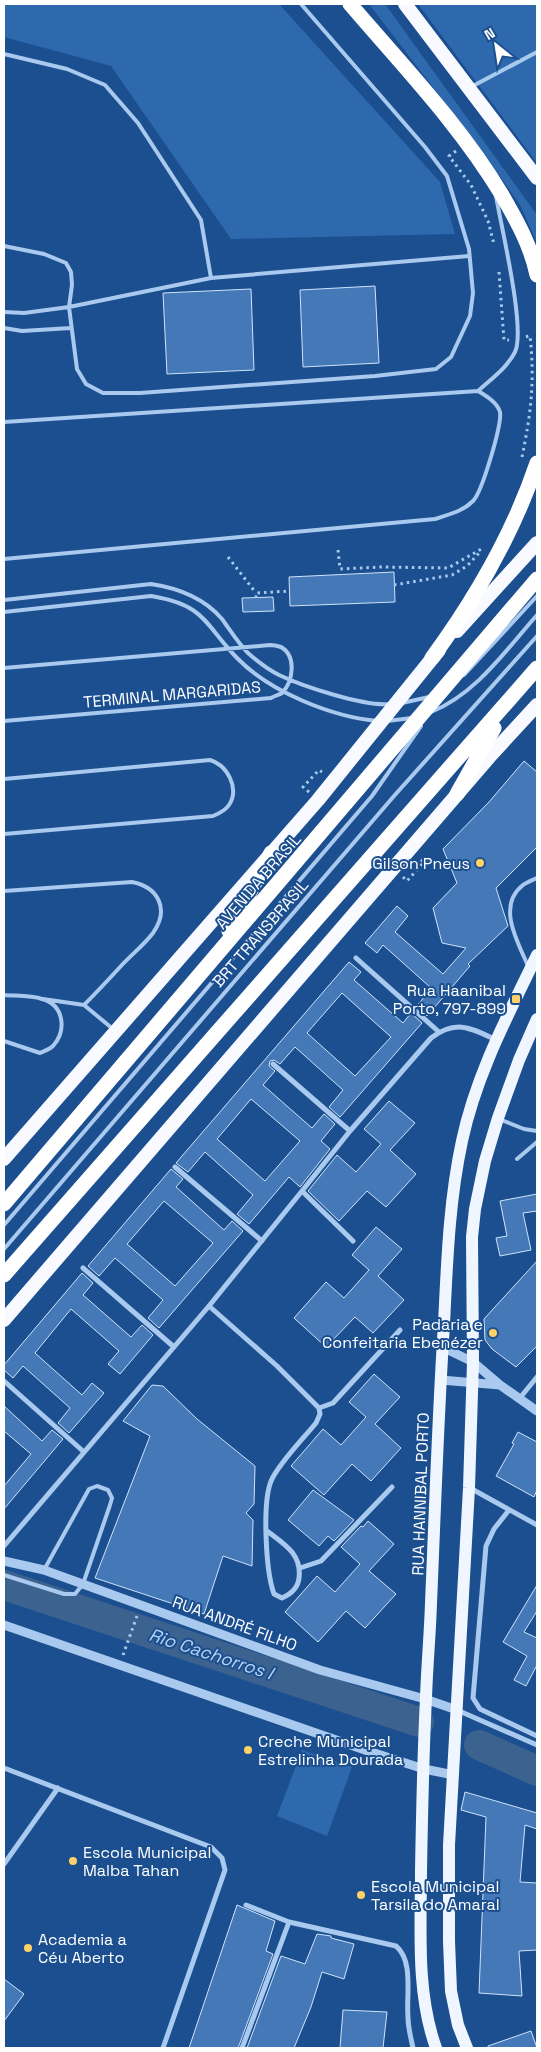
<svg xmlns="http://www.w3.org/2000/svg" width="541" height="2052" font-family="'Space Grotesk',sans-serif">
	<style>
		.green { fill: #2e69ad }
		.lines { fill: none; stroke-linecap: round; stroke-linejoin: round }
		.river { stroke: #3c6290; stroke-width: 30 }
		.building { fill: #4478b7; stroke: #cfe3fa; fill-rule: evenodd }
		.path { stroke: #a9c9ee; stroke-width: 3; stroke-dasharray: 2.5 4; stroke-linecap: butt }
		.service { stroke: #a9c9ee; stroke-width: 4 }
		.minor { stroke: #a9c9ee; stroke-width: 5 }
		.tertiary { stroke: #a9c9ee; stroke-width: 9 }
		.primary { stroke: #f0f6ff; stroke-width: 12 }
		.trunk { stroke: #f8faff; stroke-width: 14 }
		.motorway { stroke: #fff; stroke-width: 15 }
		.poi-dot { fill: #ffd166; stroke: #1b4f8f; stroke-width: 2 }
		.labels { text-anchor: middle; stroke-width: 4; stroke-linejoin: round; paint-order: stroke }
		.street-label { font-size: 16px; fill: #fff; stroke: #1b4f8f }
		.poi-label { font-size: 16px; fill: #fff; stroke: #1b4f8f; text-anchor: start }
		.water-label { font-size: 18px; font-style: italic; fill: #b5d3f5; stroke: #1b4f8f }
	</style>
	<rect width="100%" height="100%" fill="#1b4f8f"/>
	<path class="green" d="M4,4H279L440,182L455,234L231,239L111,66L4,37Z
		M369,4H385L537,215V243L520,205L488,159Z
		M418,4H537V163Z
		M302,1750L352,1767L327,1836L277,1816Z"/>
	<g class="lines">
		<path class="river" d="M4,1585L419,1722
			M479,1745L537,1771"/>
	</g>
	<path class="building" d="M375,286L379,363L303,367L300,290Z
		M251,289L254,370L167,374L163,293Z
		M394,572L395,602L290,606L289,577Z
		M273,597L274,611L243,612L242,598Z
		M524,761L537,772V847L496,888L508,926L468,964L470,966L427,1016L417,1006L431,988L383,945L377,953L365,943L397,906L408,916L395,932L443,974L466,948L442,943L433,908L457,883L443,849L489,802Z
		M349,962L361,972L354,980L403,1023L411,1013L422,1023L340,1117L329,1107L343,1090L295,1047L280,1064L274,1060L270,1061L269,1066L275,1071L263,1085L312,1128L324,1114L335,1124L321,1141L330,1149L300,1187L289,1177L249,1224L237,1214L253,1195L205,1152L188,1172L176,1163ZM342,993L391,1037L355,1076L307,1033ZM251,1099L300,1141L265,1181L217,1139Z
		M389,1101L415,1123L390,1150L416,1174L386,1207L367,1191L339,1221L308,1191L337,1155L356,1172L381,1144L364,1129Z
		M171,1169L183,1179L176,1187L224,1230L232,1221L243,1231L159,1328L148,1318L163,1300L115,1258L99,1276L88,1266ZM164,1201L213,1243L175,1286L127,1244Z
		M537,1194V1211L523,1213L531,1250L500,1256L496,1238L507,1236L500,1201Z
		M376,1227L402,1249L378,1276L404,1300L373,1333L355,1317L326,1347L294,1318L326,1282L344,1298L369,1270L352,1255Z
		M537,1261V1346L516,1367L492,1349L485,1340L484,1319Z
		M82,1273L93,1283L83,1295L131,1337L142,1325L153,1335L120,1374L108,1364L119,1351L71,1309L35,1353L82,1395L92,1383L104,1393L69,1433L58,1423L70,1408L23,1366L13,1378L4,1370V1365Z
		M374,1374L400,1397L375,1424L401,1448L371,1481L352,1464L324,1495L291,1466L323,1429L341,1445L366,1417L349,1402Z
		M152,1385L163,1386L197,1419L255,1466L254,1504L246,1513L253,1520L252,1566L223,1556L204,1614L95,1578L150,1436L123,1421Z
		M4,1406L42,1441L52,1430L63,1439L4,1509V1486L31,1454L4,1431Z
		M518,1432L537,1442V1490L534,1497L496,1476L514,1444L512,1443Z
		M313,1490L354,1520L334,1541L328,1536L319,1546L288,1520Z
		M368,1521L394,1544L369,1571L396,1594L365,1628L346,1611L318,1642L285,1612L317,1576L335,1592L360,1564L341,1547L361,1526L363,1527Z
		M537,1585V1611L524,1632L537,1638V1665L526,1686L514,1680L527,1656L503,1642Z
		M465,1792L537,1813V1829L525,1825L520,1882L537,1883V1950L519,1951L522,1996L479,1993L486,1817L461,1810Z
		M237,1905L275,1921L266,1951L273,1954L238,2048H189Z
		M317,1934L331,1936V1938L354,1944L344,1979L322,1972L311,2007L294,2048H247L281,1956L305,1964Z
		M4,1979L24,1994L4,2021Z
		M343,2010L387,2012L383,2048H340Z
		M531,2031L537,2048H488V2046Z"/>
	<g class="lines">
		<path class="path" d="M456,151L449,156L471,185L488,221L494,244
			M499,272L504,340H509
			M522,457C531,413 535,381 530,336L525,337
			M338,550L340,569L381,567L448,568L483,548
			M228,557L256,593
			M394,585L452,575L467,566L480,552
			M256,598V593L290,591
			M309,792L303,787L319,770L322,772
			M403,877L407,881L424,862L420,859
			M123,1655L137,1616"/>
		<path class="service" d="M4,54L67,69L105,85L138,123L201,220L211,278L69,307L24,313L4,312
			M471,87L537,52
			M4,246L44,254L66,263L71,272L72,285L69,307L77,369L86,384L103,393H140L375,376L436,369L451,357L470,316L473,293L469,249L447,176L425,147L301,4
			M211,278L469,256
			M4,328L22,331L71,328
			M478,391C491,379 507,368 515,352C526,329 501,226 496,196
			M4,422L478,391C486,396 497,402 500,412C502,425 482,492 473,501C462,512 449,514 435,519L4,559
			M4,600L151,584C178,588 204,598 222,619C230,630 238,643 248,653C257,661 267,669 279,675C302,686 365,707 390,704
			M4,612L151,596C206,605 204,624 237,658C270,692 332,717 378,721
			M4,668L270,645C273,645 278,646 281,647C297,656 293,682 282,693C279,695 274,696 271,698L4,721
			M464,675L537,596
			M402,703L429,697
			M431,712C476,694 506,650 537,615
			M387,721L412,718
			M4,779L210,760C227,765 240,788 229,805C225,811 218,814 213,816L4,834
			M4,891L132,882C158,887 170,909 153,933C144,945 131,955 121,966C109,979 97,992 84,1005L43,999
			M528,966C518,942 496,906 523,885C527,882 533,880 537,878
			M4,995C16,996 31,995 42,999C64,1005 67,1030 53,1046C50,1049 44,1051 40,1053L4,1041
			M84,1005L113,1029
			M499,1119L524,1129L537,1131
			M517,1159L537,1142
			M4,1225L372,796L421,726
			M4,1249L394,796L537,636
			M4,1575L64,1594H75L83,1584L110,1505L112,1498L108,1490L97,1486L89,1489L44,1570"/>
		<path class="minor" d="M356,958L439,1032
			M273,1064L350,1131
			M175,1167L262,1241
			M302,1191L350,1131L431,1038C456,1019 471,1028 496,1040
			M83,1268L174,1347
			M209,1306L277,1366L319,1408L320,1414L316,1423C302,1440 284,1458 273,1477C261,1497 266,1572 274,1594L282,1598C291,1594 298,1588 299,1578C302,1554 284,1544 267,1531
			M4,1381L84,1452
			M519,1399L537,1377
			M319,1408L333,1403L400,1330
			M470,1488L537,1525
			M509,1510L494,1529L486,1546L473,1698L480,1709L537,1736
			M4,1546L209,1306L302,1191L353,1241
			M300,1568L321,1561L392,1487
			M457,1710L537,1745
			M4,1768L211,1847L222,1858L225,1870L163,2048
			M4,1864L58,1788
			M246,1905L289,1922L396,1946C414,1961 406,1996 408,2017C408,2028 411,2038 413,2048
			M242,2048L289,1922"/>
		<path class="tertiary" d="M442,1347L473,1362L500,1385L537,1411
			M441,1380L500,1385
			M4,1561L44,1570L320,1670L425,1699L457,1710
			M4,1625L365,1750L424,1769L454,1775"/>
		<path class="primary" d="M436,2048C416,1992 421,1930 421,1871C422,1813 423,1756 426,1698C427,1666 430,1635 431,1603C435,1510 438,1417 444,1324C447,1263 449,1201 462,1141C476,1075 508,1015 537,955
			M467,2048L458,2025L451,1991L449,1941V1845L469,1488L473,1362L472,1237L475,1209L485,1161L498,1118L519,1060L537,1019"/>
		<path class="trunk" d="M405,4L537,178
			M457,631L537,543
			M4,1159L318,800L439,650
			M4,1320L491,755L537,705"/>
		<path class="motorway" d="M350,4C403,66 460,125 502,195C517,221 531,246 537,275
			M432,658C476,598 513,534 537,463
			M457,794L494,728
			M229,931L271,853
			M4,1204L537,579
			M4,1275L537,668"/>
	</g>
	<g class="poi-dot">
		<circle cx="480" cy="863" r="5"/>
		<rect x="511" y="994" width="10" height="10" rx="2.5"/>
		<circle cx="493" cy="1333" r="5"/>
		<circle cx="248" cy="1750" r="5"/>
		<circle cx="73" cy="1861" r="5"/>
		<circle cx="361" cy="1895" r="5"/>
		<circle cx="28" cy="1948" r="5"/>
	</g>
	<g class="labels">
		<g class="street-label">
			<text transform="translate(172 694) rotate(-5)" y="6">TERMINAL MARGARIDAS</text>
			<text transform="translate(258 881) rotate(-49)" y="6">AVENIDA BRASIL</text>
			<text transform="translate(260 933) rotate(-49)" y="6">BRT TRANSBRASIL</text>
			<text transform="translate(420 1494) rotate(-88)" y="6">RUA HANNIBAL PORTO</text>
			<text transform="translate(235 1623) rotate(20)" y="6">RUA ANDRÉ FILHO</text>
		</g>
		<g class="poi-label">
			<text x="470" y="869" text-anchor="end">Gilson Pneus</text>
			<text x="506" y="996" text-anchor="end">Rua Haanibal<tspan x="506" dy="18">Porto, 797-899</tspan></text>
			<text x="483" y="1330" text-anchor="end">Padaria e<tspan x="483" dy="18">Confeitaria Ebenézer</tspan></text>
			<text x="258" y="1747">Creche Municipal<tspan x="258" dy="18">Estrelinha Dourada</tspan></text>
			<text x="83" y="1858">Escola Municipal<tspan x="83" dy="18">Malba Tahan</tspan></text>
			<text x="371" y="1892">Escola Municipal<tspan x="371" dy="18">Tarsila do Amaral</tspan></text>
			<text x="38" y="1945">Academia a<tspan x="38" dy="18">Céu Aberto</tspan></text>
		</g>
		<g class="water-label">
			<text transform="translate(211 1654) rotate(18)" y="6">Rio Cachorros I</text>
		</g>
	</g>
	<rect width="541" height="2052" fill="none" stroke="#ffffff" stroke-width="10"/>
	<g transform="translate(496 45) rotate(330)" stroke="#1b4f8f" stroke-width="4" paint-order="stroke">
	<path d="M0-4L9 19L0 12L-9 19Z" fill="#ffffff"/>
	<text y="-8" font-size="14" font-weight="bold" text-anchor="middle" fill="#ffffff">N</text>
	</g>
</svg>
